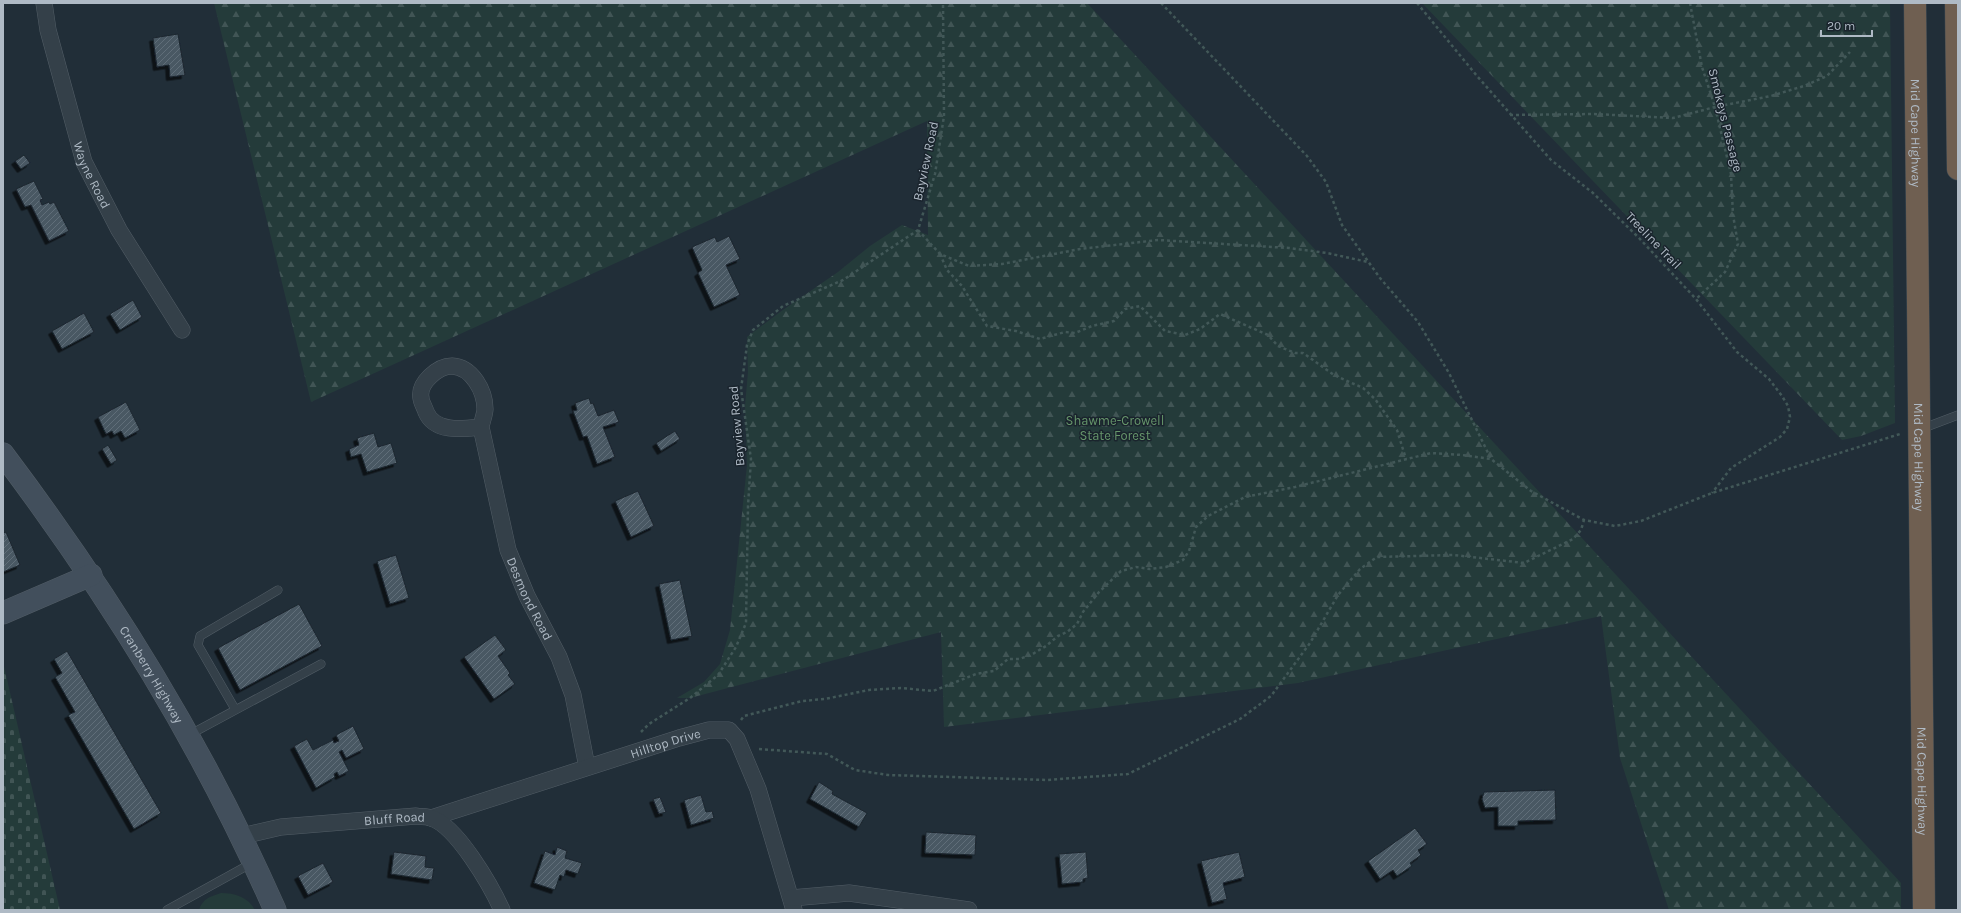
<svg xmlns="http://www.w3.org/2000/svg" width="1961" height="913" font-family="Karla,sans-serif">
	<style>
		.grass { fill: #243b3a }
		.forest { fill: url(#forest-firs) }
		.cemetery { fill: url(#cemetery-stones) }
		.building { fill: url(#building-hatch); stroke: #1c262f; filter: url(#shadow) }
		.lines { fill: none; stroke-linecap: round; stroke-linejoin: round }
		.lane-casing { stroke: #525d66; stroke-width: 9 }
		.street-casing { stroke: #525d66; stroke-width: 17 }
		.secondary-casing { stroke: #525d66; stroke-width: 23 }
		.highway-casing { stroke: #3f4a53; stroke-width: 23 }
		.path { stroke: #425858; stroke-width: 2.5; stroke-dasharray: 3 3; stroke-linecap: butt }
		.lane { stroke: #344049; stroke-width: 8 }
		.street { stroke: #344049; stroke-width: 16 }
		.secondary { stroke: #424f5c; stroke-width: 22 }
		.highway { stroke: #6f5f51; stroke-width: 22 }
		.labels { text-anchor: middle; stroke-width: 3; stroke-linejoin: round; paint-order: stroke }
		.street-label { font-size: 13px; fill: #afbac5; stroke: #1a242d }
		.park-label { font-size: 13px; fill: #66966b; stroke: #1a242d }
	</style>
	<defs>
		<pattern id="forest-firs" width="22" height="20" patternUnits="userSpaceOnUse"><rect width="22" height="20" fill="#243b3a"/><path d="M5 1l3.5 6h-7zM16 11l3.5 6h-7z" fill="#415555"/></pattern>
		<pattern id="cemetery-stones" width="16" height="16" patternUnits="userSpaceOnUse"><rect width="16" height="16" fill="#243b3a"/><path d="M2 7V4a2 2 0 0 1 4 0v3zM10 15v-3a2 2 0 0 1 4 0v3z" fill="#415555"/></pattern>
		<pattern id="building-hatch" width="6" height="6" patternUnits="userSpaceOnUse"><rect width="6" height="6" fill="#495864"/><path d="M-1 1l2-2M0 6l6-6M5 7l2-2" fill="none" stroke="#616e79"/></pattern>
		<filter id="shadow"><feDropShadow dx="-3.5" dy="3.5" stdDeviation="0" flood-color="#0009"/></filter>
	</defs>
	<rect width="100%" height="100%" fill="#212e38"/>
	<path class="grass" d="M221,893C235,893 248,897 255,910H199C202,899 211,896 221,893Z"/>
	<path class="forest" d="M214,3H1087L1901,883V910H1669L1620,758L1601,616L1298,683L944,727L941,632L690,698H677L704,682L720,664L730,630L747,465L745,406L748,372L747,337L780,312L838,272L870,246L902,225L928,235L927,121L311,402Z
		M1422,3H1890L1895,423L1861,436L1842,440Z"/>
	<path class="cemetery" d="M3,662L60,910H3Z"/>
	<path class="building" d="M178,34L185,75L170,77L169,65L157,67L153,38Z
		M24,155L30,163L21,169L15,161Z
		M34,181L43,199L40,200L42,205L49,202L50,204L54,202L69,231L49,241L31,205L25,207L16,189Z
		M729,236L740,259L726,265L740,295L714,307L698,273L702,270L692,247L715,237L717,242Z
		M133,300L142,317L120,330L110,314Z
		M84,313L94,332L62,349L52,331Z
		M589,398L591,404L593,403L598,416L614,410L619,422L603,427L615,457L597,464L587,436L583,437L573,411L577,410L575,403Z
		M126,402L140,430L125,438L121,431L114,435L112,431L106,434L98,417Z
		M675,431L680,439L661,451L656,443Z
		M374,433L378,447L391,443L397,463L367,472L361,454L351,457L349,449L359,445L357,438Z
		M108,445L117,460L111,464L102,449Z
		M638,491L654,526L631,537L615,501Z
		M6,532L20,565L3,572V533Z
		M396,555L409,598L390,604L377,561Z
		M680,580L692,636L671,640L659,584Z
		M299,604L322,646L240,690L218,648Z
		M495,635L506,650L498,656L510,673L508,675L515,684L494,699L464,657Z
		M67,651L161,813L134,829L68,715L75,712L55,677L62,673L54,659Z
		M353,726L364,749L346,758L342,750L339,752L349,771L339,776L337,772L334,774L335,777L316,788L294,746L307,739L313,750L333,740L334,743L339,741L336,735Z
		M819,782L833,791L832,794L867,813L859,827L810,799Z
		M1555,790L1556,820L1518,821V826H1498V807L1485,808L1482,799L1484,792Z
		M701,795L706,812L712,811L714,818L691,825L684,800Z
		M660,797L666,812L659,814L653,799Z
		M1415,828L1427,844L1418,850L1421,855L1410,863L1412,866L1397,876L1393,870L1380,879L1368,861Z
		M926,832L976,835L975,855L925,853Z
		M557,847L567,851L565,858L582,863L578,874L566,870L564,877L560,875L555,890L534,883L545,851L555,855Z
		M394,852L426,856L425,867L434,868L432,880L391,874Z
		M1086,852L1088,878L1083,879V882L1062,884L1059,854Z
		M1239,852L1245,877L1223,883L1227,899L1212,903L1201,861Z
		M323,863L333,882L308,895L298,876Z"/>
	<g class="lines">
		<defs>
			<path id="lane" d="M1921,429L1958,415
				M235,709L198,645L200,636L278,590
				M189,735L321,664
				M167,910L252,863"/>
			<g id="street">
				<path id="s1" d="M44,3L48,30L84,162L119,230L182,330"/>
				<path id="s2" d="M481,427C482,421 485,414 485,409C485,391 472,367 452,366C438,366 418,383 421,398C421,402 425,408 426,412C435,433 463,429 481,427L508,550L527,596L559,657L573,695L587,767"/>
				<path id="s3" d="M431,818L679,738L709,730H729L737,739L758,789L794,910"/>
				<path id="s4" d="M242,836L281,827L416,816C420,817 426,816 431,818C457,826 491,886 502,910"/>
				<path d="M791,898L849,893L969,910"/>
			</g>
			<g id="secondary">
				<path id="s5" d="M3,454C112,599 202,744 275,910"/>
				<path d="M3,613L91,575"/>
			</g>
			<g id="highway">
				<path id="s6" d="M1915,3L1924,910"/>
				<path d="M1956,3L1958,169"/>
			</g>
		</defs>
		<use href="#lane" class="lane-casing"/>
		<use href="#street" class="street-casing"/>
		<use href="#secondary" class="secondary-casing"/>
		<use href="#highway" class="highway-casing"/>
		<path class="path" d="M1161,3L1307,156L1326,182L1342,225L1380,278L1418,322L1449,373L1491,459L1531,491L1584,520L1615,526L1641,521L1712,493L1900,434
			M1417,3L1477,76L1551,160L1593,193L1639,238L1696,299L1737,352L1769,379L1782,396L1788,406L1790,417L1787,429L1780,437L1731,468L1712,493
			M1690,3L1702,67L1715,107L1731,174L1733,215L1738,244L1725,272L1696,299
			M1510,115L1594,114L1673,118L1715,107L1771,96L1804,86L1827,76L1850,52
			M918,230L940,254L969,266L1002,264L1080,249L1158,240L1289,248L1327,253L1368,262
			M940,254L947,270L962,286L987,326L1016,331L1040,339L1065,332L1075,333L1092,326L1114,321L1125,309L1140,306L1165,331L1185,335L1200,329L1220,314L1268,335L1278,346L1295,353H1303L1334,375L1363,388L1375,399L1397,430L1406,459
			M741,720L744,716L802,701L825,699L869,690L901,688L933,691L976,674L994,671L1008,659H1019L1031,655L1046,646L1058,636L1067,632L1077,624L1083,612L1099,592L1121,571L1136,567L1150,569L1166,567L1183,560L1189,551L1196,527L1208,516L1245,497L1295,487L1431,453L1462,455L1491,459
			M641,732L649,724L690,698L718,675L736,647L746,623L748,506L751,459L741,389L747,345L753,330L783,306L843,280L918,230L935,174L944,116L943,3
			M759,749L827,754L855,770L888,775L1047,780L1128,774L1240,719L1271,696L1310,643L1338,595L1360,569L1377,557L1454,555L1524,563L1573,539L1581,530L1584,520"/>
		<use href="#lane" class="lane"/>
		<use href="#street" class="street"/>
		<use href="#secondary" class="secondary"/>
		<use href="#highway" class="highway"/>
	</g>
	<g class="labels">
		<g class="street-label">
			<text transform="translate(1726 120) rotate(76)" y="5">Smokeys Passage</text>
			<text dy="5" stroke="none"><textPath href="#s6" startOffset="130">Mid Cape Highway</textPath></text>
			<text transform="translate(925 161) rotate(-78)" y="5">Bayview Road</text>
			<text dy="5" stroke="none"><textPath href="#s1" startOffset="179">Wayne Road</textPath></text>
			<text transform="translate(1654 240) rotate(46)" y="5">Treeline Trail</text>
			<text transform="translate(736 426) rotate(-95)" y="5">Bayview Road</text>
			<text dy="5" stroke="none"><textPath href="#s6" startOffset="454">Mid Cape Highway</textPath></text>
			<text dy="5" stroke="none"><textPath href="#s2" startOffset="382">Desmond Road</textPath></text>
			<text dy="5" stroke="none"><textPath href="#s5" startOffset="266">Cranberry Highway</textPath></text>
			<text dy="5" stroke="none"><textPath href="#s3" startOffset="246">Hilltop Drive</textPath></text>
			<text dy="5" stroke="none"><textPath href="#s6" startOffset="778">Mid Cape Highway</textPath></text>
			<text dy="5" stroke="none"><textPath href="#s4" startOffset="154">Bluff Road</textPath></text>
		</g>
		<g class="park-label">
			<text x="1115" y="425">Shawme-Crowell<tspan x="1115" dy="15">State Forest</tspan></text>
		</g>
	</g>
	<rect width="1961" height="913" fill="none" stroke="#afbac5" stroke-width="8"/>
	<path d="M1821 30v6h51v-6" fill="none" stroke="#afbac5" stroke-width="2"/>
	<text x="1827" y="30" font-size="12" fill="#afbac5" stroke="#1a242d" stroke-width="3" paint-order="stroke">20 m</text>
</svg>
